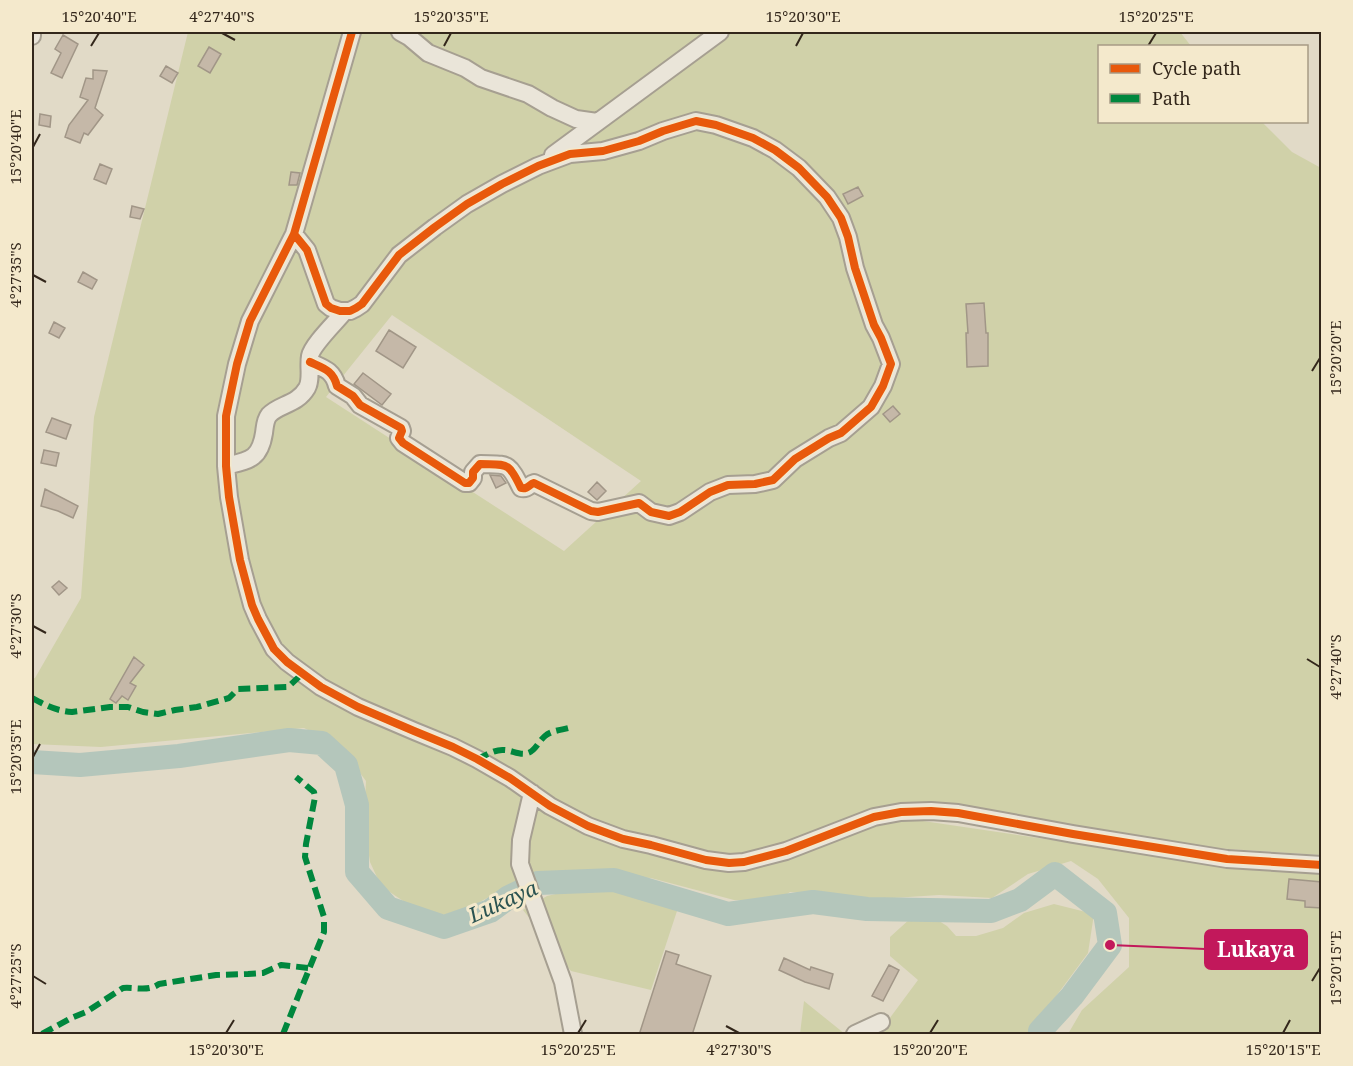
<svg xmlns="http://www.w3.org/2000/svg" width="1353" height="1066" font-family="'Noto Serif',serif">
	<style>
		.green { fill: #d0d1a9; fill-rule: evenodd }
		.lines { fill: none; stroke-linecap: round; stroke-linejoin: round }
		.river { stroke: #b4c6bb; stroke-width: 24 }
		.building { fill: #c5b8a8; stroke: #a19687; stroke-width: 1.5 }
		.minor-casing { stroke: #a69f91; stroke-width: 20 }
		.minor { stroke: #eae5d9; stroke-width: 16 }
		.quiet { stroke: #00873e; stroke-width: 6; stroke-dasharray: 12 6; stroke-linecap: butt }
		.cycleway-casing { stroke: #f4e9cc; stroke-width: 11 }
		.cycleway { stroke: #e8590c; stroke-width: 8 }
		.ticks { fill: none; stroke: #33271b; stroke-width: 2 }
		.labels { text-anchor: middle; stroke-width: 6; stroke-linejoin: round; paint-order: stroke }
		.water-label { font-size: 21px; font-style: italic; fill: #2a5351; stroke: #f4e9cc }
		.leader { fill: none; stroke: #c2185b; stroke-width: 2 }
		.callout-dot { fill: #c2185b; stroke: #f4e9cc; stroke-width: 2 }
		.callout { fill: #c2185b; stroke: #c2185b; stroke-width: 2 }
		.callout-label { font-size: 21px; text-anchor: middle; font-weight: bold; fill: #fff }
		.neatline { fill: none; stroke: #33271b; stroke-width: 2 }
		.ticks-label { font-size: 15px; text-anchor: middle; fill: #33271b }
	</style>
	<rect width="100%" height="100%" fill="#e1dac7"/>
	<path class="green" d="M188,32H1180L1191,46H1100V122H1262L1292,152L1321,168V855L1166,845L906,803L776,845L785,861L896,817L1093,846L1210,860L1321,867V1034H1068L1082,1010L1129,967V918L1098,879L1071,861L1028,874L992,898L939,895L877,899L790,892L777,901L734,900L651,878L565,873L536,874L505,888L453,917L412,907L381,886L370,862L364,821L366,781L340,746L304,728L101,747L32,744V679L35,678L81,598L94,417ZM392,315L641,481L564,551L326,397Z
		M615,888L677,911L651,990L571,971L523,910L547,896L577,889Z
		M1054,904L1094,914L1088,953L1034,1026V1034H878L918,980L890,956V937L911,918L931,916L947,926L956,936H976L1003,928L1024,913Z
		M804,1001L845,1034H800Z"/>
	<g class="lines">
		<path class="river" d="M32,762L80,765L179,756L289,740L322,743L346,765L357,805V872L388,908L444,927L490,911L509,897L538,883L614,880L728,914L813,902L867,909L991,911L1020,900L1055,874L1105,913L1110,945L1072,996L1040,1031V1034"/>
	</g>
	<path class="building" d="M63,35L78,44L62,78L51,73L61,53L55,49Z
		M209,47L221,54L210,73L198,66Z
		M166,66L178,73L172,83L160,76Z
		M93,70L107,71L95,108L103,115L88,135L84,133L80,143L65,137L69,125L88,100L80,97L86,78L93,79Z
		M40,114L51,116L50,127L39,125Z
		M100,164L112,169L106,184L94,179Z
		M291,172L300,173L297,185H289Z
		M858,187L863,196L848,204L843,194Z
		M132,206L144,209L140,219L130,217Z
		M83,272L97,280L92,289L78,282Z
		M984,303L986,333H988V366L967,367L966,333H968L966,304Z
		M54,322L65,328L59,338L49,333Z
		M389,330L416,347L403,368L376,351Z
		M363,373L391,394L382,405L354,384Z
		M893,406L900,414L890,422L883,414Z
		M52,418L71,425L66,439L46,432Z
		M44,450L59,453L56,466L41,463Z
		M490,475L501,476L506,483L496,488Z
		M597,482L606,491L597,500L588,492Z
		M45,489L78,506L73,518L58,511L41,506Z
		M59,581L67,588L59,595L52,587Z
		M134,657L144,665L130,683L136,686L128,700L122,696L116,703L110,699Z
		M1289,879L1322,882V908L1305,907V901L1287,899Z
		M666,951L679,955L676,964L711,976L692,1035H639Z
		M784,958L810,970L811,967L833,974L829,989L805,982L779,970Z
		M889,965L899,970L883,1001L872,996Z"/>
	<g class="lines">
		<defs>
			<path id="minor" d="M352,32L294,234L250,321L237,364L226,416V466L229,497L240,560L252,605L258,619L274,649L287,662L321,687L358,707L414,731L453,747L477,759L510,778L550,806L588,826L623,839L651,845L706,860L729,863L744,862L786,851L874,817L901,812L931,811L958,813L1073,834L1227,859L1322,865
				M400,32L409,37L428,53L465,68L481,78L528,94L552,108L576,119L597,122
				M32,36V32
				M553,155L720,32
				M294,234L307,250L326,304L331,308L340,311H350L356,308L362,304L399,255L435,227L467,204L502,184L538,166L570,154L603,151L639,141L663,131L696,121L716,125L753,138L775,150L799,168L827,197L841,218L848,237L855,268L874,325L881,338L891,364L883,386L871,407L841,433L829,438L795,459L773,480L755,484L728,485L710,492L680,512L669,516L651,512L639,503L598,512L591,511L534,483C529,484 528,490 521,488C508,461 508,465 480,464L473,472V478L469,483H465L403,443L399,438L402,431L401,428L360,405L353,396L337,386C333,370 323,368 310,362
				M226,466C250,460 260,459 264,433C265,426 265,420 269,415C279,404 297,405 307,388C312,379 308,366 310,356C312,345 336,322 344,312
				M532,793L521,840L520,864L563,982L573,1034
				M855,1034L881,1022"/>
		</defs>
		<use href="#minor" class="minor-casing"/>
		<use href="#minor" class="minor"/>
		<path class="quiet" d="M32,698C45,705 56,711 72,712L110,707H128L143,712L158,714L175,710L197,707L229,698L238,689L288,687L302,674
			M477,759C485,756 495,749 504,750C511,750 521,756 528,753C535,751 539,741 545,736C552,730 563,730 572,727
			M32,1034H33
			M42,1034L71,1018L86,1012L123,988C136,987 148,992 159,984L216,975L248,974L263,973L281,965L309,968
			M283,1034L324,932V917L305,857L306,844L315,797L314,792L296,777"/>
		<defs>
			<path id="cycleway" d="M352,32L294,234L250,321L237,364L226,416V466L229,497L240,560L252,605L258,619L274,649L287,662L321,687L358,707L414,731L453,747L477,759L510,778L550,806L588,826L623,839L651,845L706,860L729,863L744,862L786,851L874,817L901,812L931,811L958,813L1073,834L1227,859L1322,865
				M294,234L307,250L326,304L331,308L340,311H350L356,308L362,304L399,255L435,227L467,204L502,184L538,166L570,154L603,151L639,141L663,131L696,121L716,125L753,138L775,150L799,168L827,197L841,218L848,237L855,268L874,325L881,338L891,364L883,386L871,407L841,433L829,438L795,459L773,480L755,484L728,485L710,492L680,512L669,516L651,512L639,503L598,512L591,511L534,483C529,484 528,490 521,488C508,461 508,465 480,464L473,472V478L469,483H465L403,443L399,438L402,431L401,428L360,405L353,396L337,386C333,370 323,368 310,362"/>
		</defs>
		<use href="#cycleway" class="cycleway-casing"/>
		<use href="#cycleway" class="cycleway"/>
	</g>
	<path class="ticks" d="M222,33L235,40M91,46L99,33M444,46L451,33M796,46L803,33M1148,46L1156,33M33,147L40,134M33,275L46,282M1312,371L1320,358M33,626L46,633M1307,659L1320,667M33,757L40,744M33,976L46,984M1312,981L1320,968M726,1026L739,1033M226,1033L234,1020M578,1033L586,1020M930,1033L938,1020M1283,1033L1290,1020"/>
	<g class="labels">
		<g class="water-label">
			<text transform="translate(503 902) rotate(-24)" y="7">Lukaya</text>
		</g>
	</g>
	<path class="leader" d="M1110 945L1205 949"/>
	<circle class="callout-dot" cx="1110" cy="945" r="6"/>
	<rect class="callout" x="1205" y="930" width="102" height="39" rx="6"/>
	<g class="callout-label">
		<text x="1256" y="957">Lukaya</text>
	</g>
	<rect width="1353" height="1066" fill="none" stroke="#f4e9cc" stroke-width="66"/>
	<rect x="1098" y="45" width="210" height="78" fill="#f4e9cc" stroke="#a79b85" stroke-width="1.5"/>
	<rect x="1110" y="64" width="30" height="9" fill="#e8590c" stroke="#a79b85" stroke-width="1.5"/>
	<text x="1152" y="75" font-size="18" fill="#33271b">Cycle path</text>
	<rect x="1110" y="94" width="30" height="9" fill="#00873e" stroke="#a79b85" stroke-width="1.5"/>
	<text x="1152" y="105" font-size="18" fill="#33271b">Path</text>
	<rect x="33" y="33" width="1287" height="1000" class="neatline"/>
	<g class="ticks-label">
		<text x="99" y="22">15°20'40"E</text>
		<text x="222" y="22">4°27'40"S</text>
		<text x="451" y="22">15°20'35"E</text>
		<text x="803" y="22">15°20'30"E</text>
		<text x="1156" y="22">15°20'25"E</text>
		<text transform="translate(16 147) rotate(-90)" y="5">15°20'40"E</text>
		<text transform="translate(16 275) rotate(-90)" y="5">4°27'35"S</text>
		<text transform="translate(1336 358) rotate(-90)" y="5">15°20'20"E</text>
		<text transform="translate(16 626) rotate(-90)" y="5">4°27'30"S</text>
		<text transform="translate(1336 667) rotate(-90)" y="5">4°27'40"S</text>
		<text transform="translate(16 757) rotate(-90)" y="5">15°20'35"E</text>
		<text transform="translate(1336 968) rotate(-90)" y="5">15°20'15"E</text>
		<text transform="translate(16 976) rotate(-90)" y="5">4°27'25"S</text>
		<text x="226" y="1055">15°20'30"E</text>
		<text x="578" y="1055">15°20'25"E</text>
		<text x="739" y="1055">4°27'30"S</text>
		<text x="930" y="1055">15°20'20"E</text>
		<text x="1283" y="1055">15°20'15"E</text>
	</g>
</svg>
